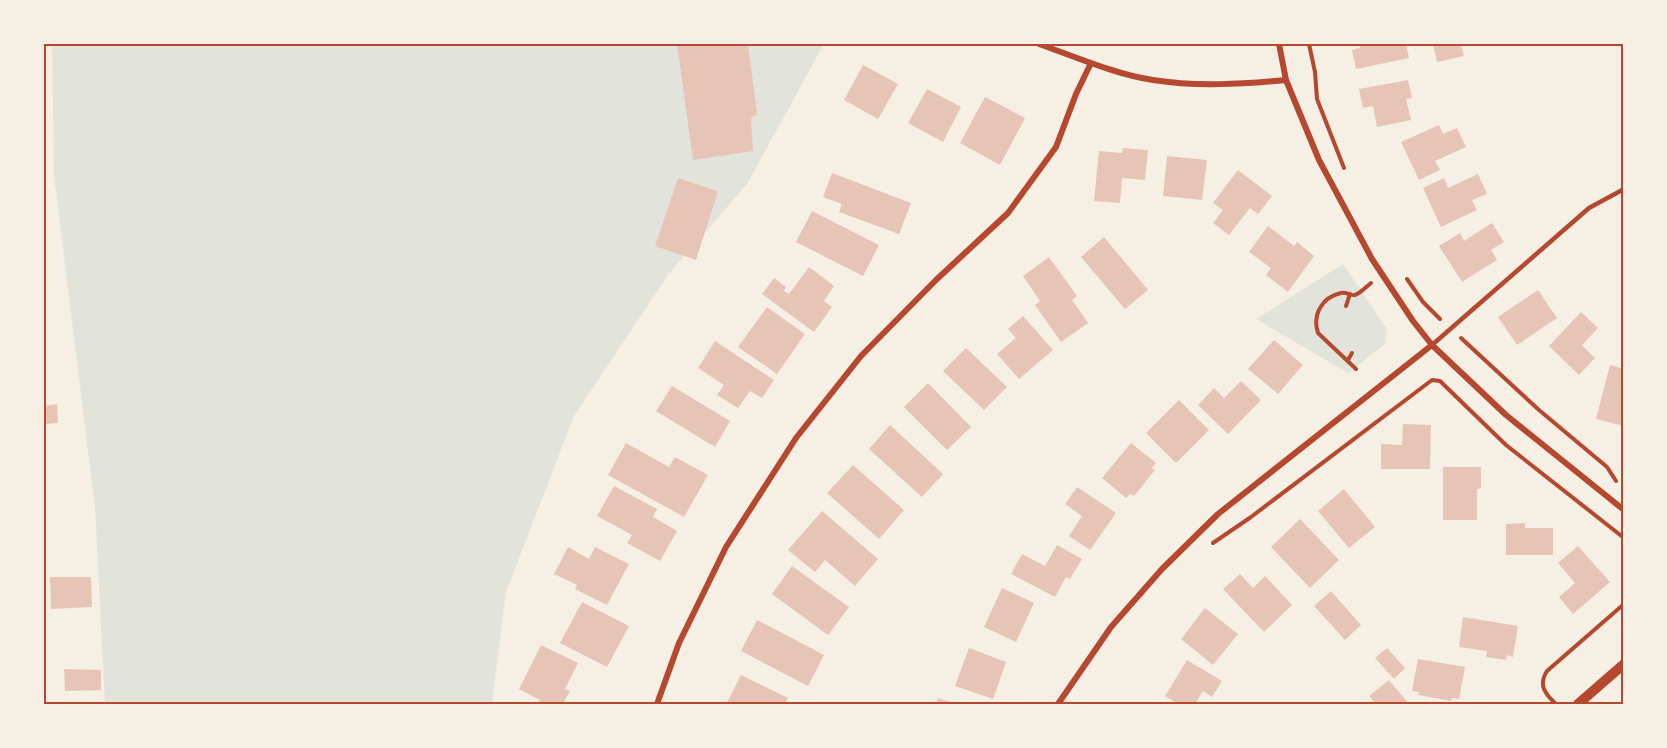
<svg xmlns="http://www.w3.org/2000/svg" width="1667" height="748" font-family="'Golos Text',sans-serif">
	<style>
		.green { fill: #e2e4dc }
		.building { fill: #e6c5b7 }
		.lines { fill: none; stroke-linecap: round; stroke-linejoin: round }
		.path { stroke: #b5482f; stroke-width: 4 }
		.service { stroke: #b5482f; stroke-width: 4.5 }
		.minor { stroke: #b5482f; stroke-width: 6 }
		.tertiary { stroke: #b5482f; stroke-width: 10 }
		.neatline { fill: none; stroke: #b5482f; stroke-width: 2 }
	</style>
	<rect width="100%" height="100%" fill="#f6efe4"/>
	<path class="green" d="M52,44H824L747,184L668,275L574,416L506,592L492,704H105L95,507L54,176Z
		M1343,264L1387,329L1385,344L1348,373L1256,319Z"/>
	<path class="building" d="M677,44H748L757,114L751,118L753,151L693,160Z
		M1359,44H1406L1409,58L1356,69L1352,50L1360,48Z
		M1433,44H1461L1464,56L1437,62Z
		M863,65L898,84L878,119L844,100Z
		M1408,80L1412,98L1406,99L1411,120L1377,127L1373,106L1363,108L1359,89Z
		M927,89L961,107L943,142L908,123Z
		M985,97L1025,118L1000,165L960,143Z
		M1439,125L1443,134L1457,128L1466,147L1435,161L1440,170L1419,180L1401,142Z
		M1123,148L1148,150L1145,180L1122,178L1120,203L1094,201L1099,151L1122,153Z
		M1167,156L1207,160L1202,200L1163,196Z
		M1238,170L1272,196L1258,214L1250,208L1229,235L1213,223L1223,210L1213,203Z
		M832,173L911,203L899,234L839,212L842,204L823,197Z
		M1478,174L1487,194L1472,200L1477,210L1441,227L1423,188L1444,178L1448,188Z
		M678,178L718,191L696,260L655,246Z
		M812,211L879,245L863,276L796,242Z
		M1492,223L1504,242L1491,250L1497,260L1462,282L1439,246L1460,233L1464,241Z
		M1268,226L1294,246L1297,242L1314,256L1288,292L1266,275L1271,268L1249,252Z
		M1104,237L1148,290L1125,309L1081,257Z
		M1049,257L1077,296L1072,300L1088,323L1061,342L1035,305L1040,301L1023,276Z
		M809,267L834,286L824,301L832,307L814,332L762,294L774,278L786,287L784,291L789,294Z
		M1538,290L1557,318L1517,345L1498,317Z
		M767,307L805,334L777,374L738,347Z
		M1581,312L1598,328L1582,345L1595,358L1579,375L1549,346Z
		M1023,316L1053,350L1019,379L997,354L1016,338L1008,329Z
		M1274,340L1303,365L1278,394L1248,369Z
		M715,341L774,380L762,398L750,391L738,408L717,395L724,385L698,368Z
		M966,348L1007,387L984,410L943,371Z
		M1610,365L1624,369V426L1596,419Z
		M1241,381L1261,400L1228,434L1198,405L1214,388L1224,398Z
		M928,383L971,427L947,450L904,407Z
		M672,386L730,421L715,447L656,411Z
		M1179,400L1209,430L1176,463L1146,433Z
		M57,404L58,423L44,424V406Z
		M1403,424L1431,425L1430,469H1381V444L1402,445Z
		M890,425L943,474L922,497L869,449Z
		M626,443L669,467L675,457L708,475L684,517L608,475Z
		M1131,443L1156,463L1152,468L1155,470L1134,496L1130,494L1126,498L1102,478Z
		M853,465L904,510L879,539L827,493Z
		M1443,467H1481V488L1477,489V520H1443Z
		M614,486L657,509L653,517L677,531L660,561L627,543L632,535L597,516Z
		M1077,487L1116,513L1090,550L1069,536L1082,516L1065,504Z
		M1344,489L1375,527L1349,548L1318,511Z
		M822,511L878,559L855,586L825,560L815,572L788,550Z
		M1300,519L1339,560L1310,588L1271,547Z
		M1525,523V528H1553V555H1506V524Z
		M1057,545L1082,559L1070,579L1066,577L1055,597L1011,574L1022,554L1045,566Z
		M1578,546L1610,582L1573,614L1559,597L1575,583L1558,563Z
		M568,547L589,559L595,547L629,564L607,605L575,589L577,585L554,574Z
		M792,566L849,607L828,635L772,594Z
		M1240,574L1253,588L1265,576L1292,605L1264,632L1223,589Z
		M50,577H91L92,607L51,609Z
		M1002,588L1034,603L1016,642L984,627Z
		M1331,591L1361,625L1345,640L1314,606Z
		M582,602L629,626L607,667L560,643Z
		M1205,608L1238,634L1213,665L1181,639Z
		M1463,617L1518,626L1513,657L1507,655L1506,660L1486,657L1487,651L1459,647Z
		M757,620L824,655L808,686L741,651Z
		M541,645L578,663L565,689L570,691L563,704H538L540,700L519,689Z
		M969,648L1006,662L993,699L955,686Z
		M1387,648L1405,668L1394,679L1375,658Z
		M1418,659L1465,667L1459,699L1452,698L1451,701L1418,695L1419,692L1412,691Z
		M1187,660L1222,681L1212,697L1203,691L1195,704H1178L1165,696Z
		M64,669L101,670V690L65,691Z
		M741,675L788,698L785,704H730L727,703Z
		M1389,680L1409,704H1376L1369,696Z
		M938,698L957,704H936Z"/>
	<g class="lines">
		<path class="path" d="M1309,44L1315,72L1317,99L1344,168
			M1407,279L1423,302L1440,319
			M1346,306L1350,294
			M1461,338L1539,410L1607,467L1616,481
			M1348,360L1352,353
			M1356,369L1318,333C1312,315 1322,297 1341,293C1347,292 1351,296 1355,295C1361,293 1367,286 1371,283
			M1213,543L1251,517L1432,380L1440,381L1506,445L1624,538
			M1556,704C1545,694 1538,685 1547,671L1624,604"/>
		<path class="service" d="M1432,345L1589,208L1624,189"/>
		<path class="minor" d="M1039,44C1073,56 1117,75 1153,80C1197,87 1242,84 1286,80
			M1279,44L1286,80L1319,160L1372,259L1413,321L1432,345L1506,415L1624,510
			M657,704L679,643L726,547L796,438L861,356L936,280L1008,213L1056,147L1076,94L1091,63
			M1058,704L1111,627L1162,569L1218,514L1432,345"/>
		<path class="tertiary" d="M1578,704L1624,664"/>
	</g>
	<rect width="1667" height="748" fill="none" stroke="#f6efe4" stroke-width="90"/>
	<rect x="45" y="45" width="1577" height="658" class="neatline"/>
</svg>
